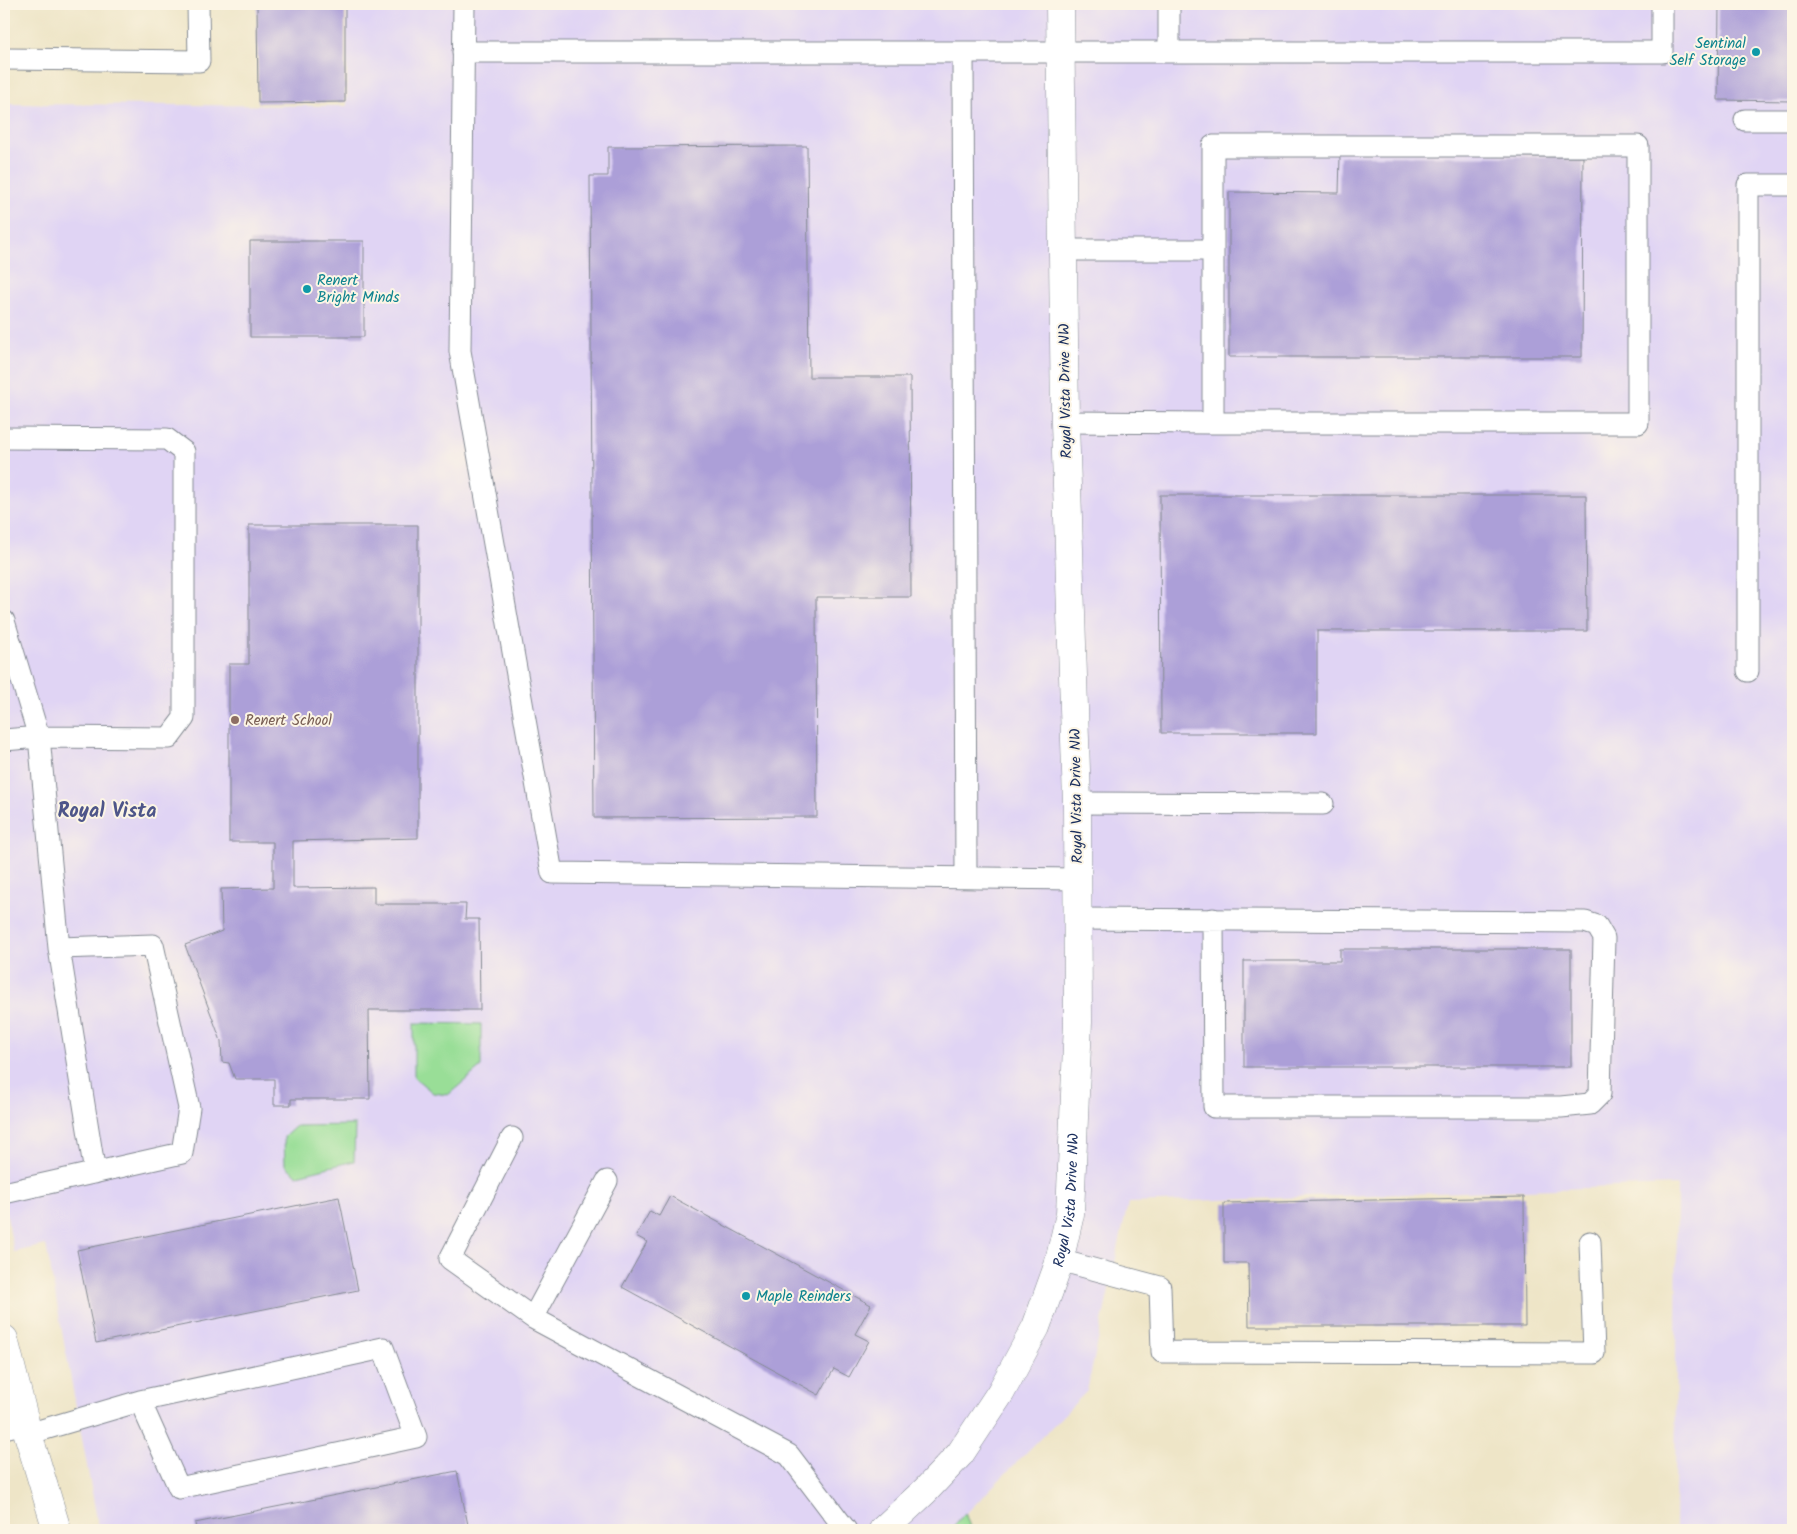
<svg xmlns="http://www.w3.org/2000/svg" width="1797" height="1534" font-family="Kalam,sans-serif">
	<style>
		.built { fill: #e0d4f4 }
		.green { fill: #99de97; stroke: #5a867a }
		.building { fill: #ac9fd8 }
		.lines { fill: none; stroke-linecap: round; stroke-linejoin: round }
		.service-casing { stroke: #848a92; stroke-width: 23 }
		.minor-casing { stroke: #848a92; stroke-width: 29 }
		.tertiary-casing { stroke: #848a92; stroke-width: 29 }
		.service { stroke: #fff; stroke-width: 21 }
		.minor { stroke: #fff; stroke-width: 28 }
		.tertiary { stroke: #fff; stroke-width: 28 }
		.culture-dot { fill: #0f9aa8; stroke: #fcf5e5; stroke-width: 2 }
		.education-dot { fill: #8d6e63; stroke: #fcf5e5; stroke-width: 2 }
		.labels { text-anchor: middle; stroke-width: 4; stroke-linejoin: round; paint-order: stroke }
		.culture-label { font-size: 15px; fill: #0d838f; stroke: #fcf5e5; text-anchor: start }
		.street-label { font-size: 15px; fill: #1b2f5e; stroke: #fcf5e5 }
		.education-label { font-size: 15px; fill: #785e54; stroke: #fcf5e5; text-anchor: start }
		.district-label { font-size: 20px; font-weight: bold; fill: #4e5689; stroke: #fcf5e5 }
	</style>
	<rect width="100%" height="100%" fill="#fcf5e5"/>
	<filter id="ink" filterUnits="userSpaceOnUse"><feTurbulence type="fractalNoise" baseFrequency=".02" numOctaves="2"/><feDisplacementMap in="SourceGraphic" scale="10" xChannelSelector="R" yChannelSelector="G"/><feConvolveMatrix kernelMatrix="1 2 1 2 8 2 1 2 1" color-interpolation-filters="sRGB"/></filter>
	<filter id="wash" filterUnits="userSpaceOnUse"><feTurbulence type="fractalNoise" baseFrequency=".0096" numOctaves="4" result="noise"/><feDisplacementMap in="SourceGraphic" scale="20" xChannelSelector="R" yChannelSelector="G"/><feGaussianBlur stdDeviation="1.12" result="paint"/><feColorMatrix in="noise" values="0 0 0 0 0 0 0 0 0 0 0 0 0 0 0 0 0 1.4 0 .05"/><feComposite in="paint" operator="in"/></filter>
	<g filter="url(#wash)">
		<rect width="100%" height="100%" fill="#eee5c7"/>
		<path class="built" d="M347,4H1793V1530H1675L1677,1185L1128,1203L1087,1391L950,1530H99L46,1245L14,1252L4,1201V104L347,106Z"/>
		<path class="green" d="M414,1023L481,1024V1067L448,1095L433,1093L414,1077Z
			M355,1125L354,1161L297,1175L285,1165L284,1137L296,1126Z
			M965,1513L971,1530H950Z"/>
		<g id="blocks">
			<path class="building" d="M257,4H345V102L258,103Z
				M1719,4H1793V101L1718,100Z
				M807,146L809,377H910L911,597H816L817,817L594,818L590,176H608V147Z
				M1340,156L1583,157L1582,357H1229V192L1339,193Z
				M250,241H364V337H250Z
				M1160,495H1586L1587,631H1317V733H1161Z
				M249,525H418V838L293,841V888L374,887V904H466L465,919H479L480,1010H369L370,1099H291V1105H274V1079H235L229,1063L222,1062L221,1041L185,945L222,931L221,889L273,888V842H229V664H249Z
				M1340,949H1571V1067H1244V961H1340Z
				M670,1196L871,1305L855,1334L869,1341L849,1377L834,1369L819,1395L622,1287L647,1242L636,1236L650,1211L659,1216Z
				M339,1197L358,1290L96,1343L77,1250Z
				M1524,1197L1525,1326H1249L1248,1263H1224V1203Z
				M457,1471L469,1530H196L195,1523Z"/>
		</g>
	</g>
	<g filter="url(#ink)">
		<use href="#blocks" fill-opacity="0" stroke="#848a92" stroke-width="1"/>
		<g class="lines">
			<defs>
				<path id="service" d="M464,4L460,351L552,873L1078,879
					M463,52H1662V4
					M963,52L966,878
					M1169,52V4
					M4,59L199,61L198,4
					M1745,120H1793
					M1213,146H1638V423H1213Z
					M1063,250H1213
					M1065,422L1213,423
					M4,438L167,439L184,452V718L169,738L39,737L4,740
					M4,621L39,737L59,948
					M1748,671V185H1793
					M1077,803L1323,804
					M1078,919L1585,922L1597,926L1604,938L1600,1094L1590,1104L1561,1107H1214L1213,919
					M512,1138L450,1259L533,1318
					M607,1181L533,1318L789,1455L846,1530
					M4,1193L182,1153L189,1108L153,945L59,948L95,1173
					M1059,1260L1160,1287L1162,1352L1594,1353L1590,1242
					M4,1428L25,1423
					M28,1434L140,1401L383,1348L416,1437L179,1488L140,1401"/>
				<path id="minor" d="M4,1339L28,1434L57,1530"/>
				<g id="tertiary">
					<path id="s1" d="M883,1530L925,1491L960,1454L1001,1392L1036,1327L1058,1266L1070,1214L1078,1022L1077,803L1065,422L1060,4"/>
				</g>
			</defs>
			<use href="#service" class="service-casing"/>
			<use href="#minor" class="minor-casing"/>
			<use href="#tertiary" class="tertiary-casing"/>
			<use href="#service" class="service"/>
			<use href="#minor" class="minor"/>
			<use href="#tertiary" class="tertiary"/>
		</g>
	</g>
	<g class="culture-dot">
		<circle cx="1756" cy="52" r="5"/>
		<circle cx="307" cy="289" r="5"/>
		<circle cx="746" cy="1296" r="5"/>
	</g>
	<circle class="education-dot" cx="235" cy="720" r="5"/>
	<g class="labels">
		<g class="culture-label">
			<text x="1746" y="48" text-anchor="end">Sentinal<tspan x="1746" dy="17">Self Storage</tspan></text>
			<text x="317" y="285">Renert<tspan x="317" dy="17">Bright Minds</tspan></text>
			<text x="756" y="1301">Maple Reinders</text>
		</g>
		<g class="street-label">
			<text transform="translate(1065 391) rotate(-91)" y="5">Royal Vista Drive NW</text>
			<text transform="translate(1076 796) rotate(-91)" y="5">Royal Vista Drive NW</text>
			<text dy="5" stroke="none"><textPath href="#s1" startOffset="388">Royal Vista Drive NW</textPath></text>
		</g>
		<g class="education-label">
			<text x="245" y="725">Renert School</text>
		</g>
		<g class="district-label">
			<text x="107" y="817">Royal Vista</text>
		</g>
	</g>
	<rect width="1797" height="1534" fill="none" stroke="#fcf5e5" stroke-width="20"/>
</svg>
